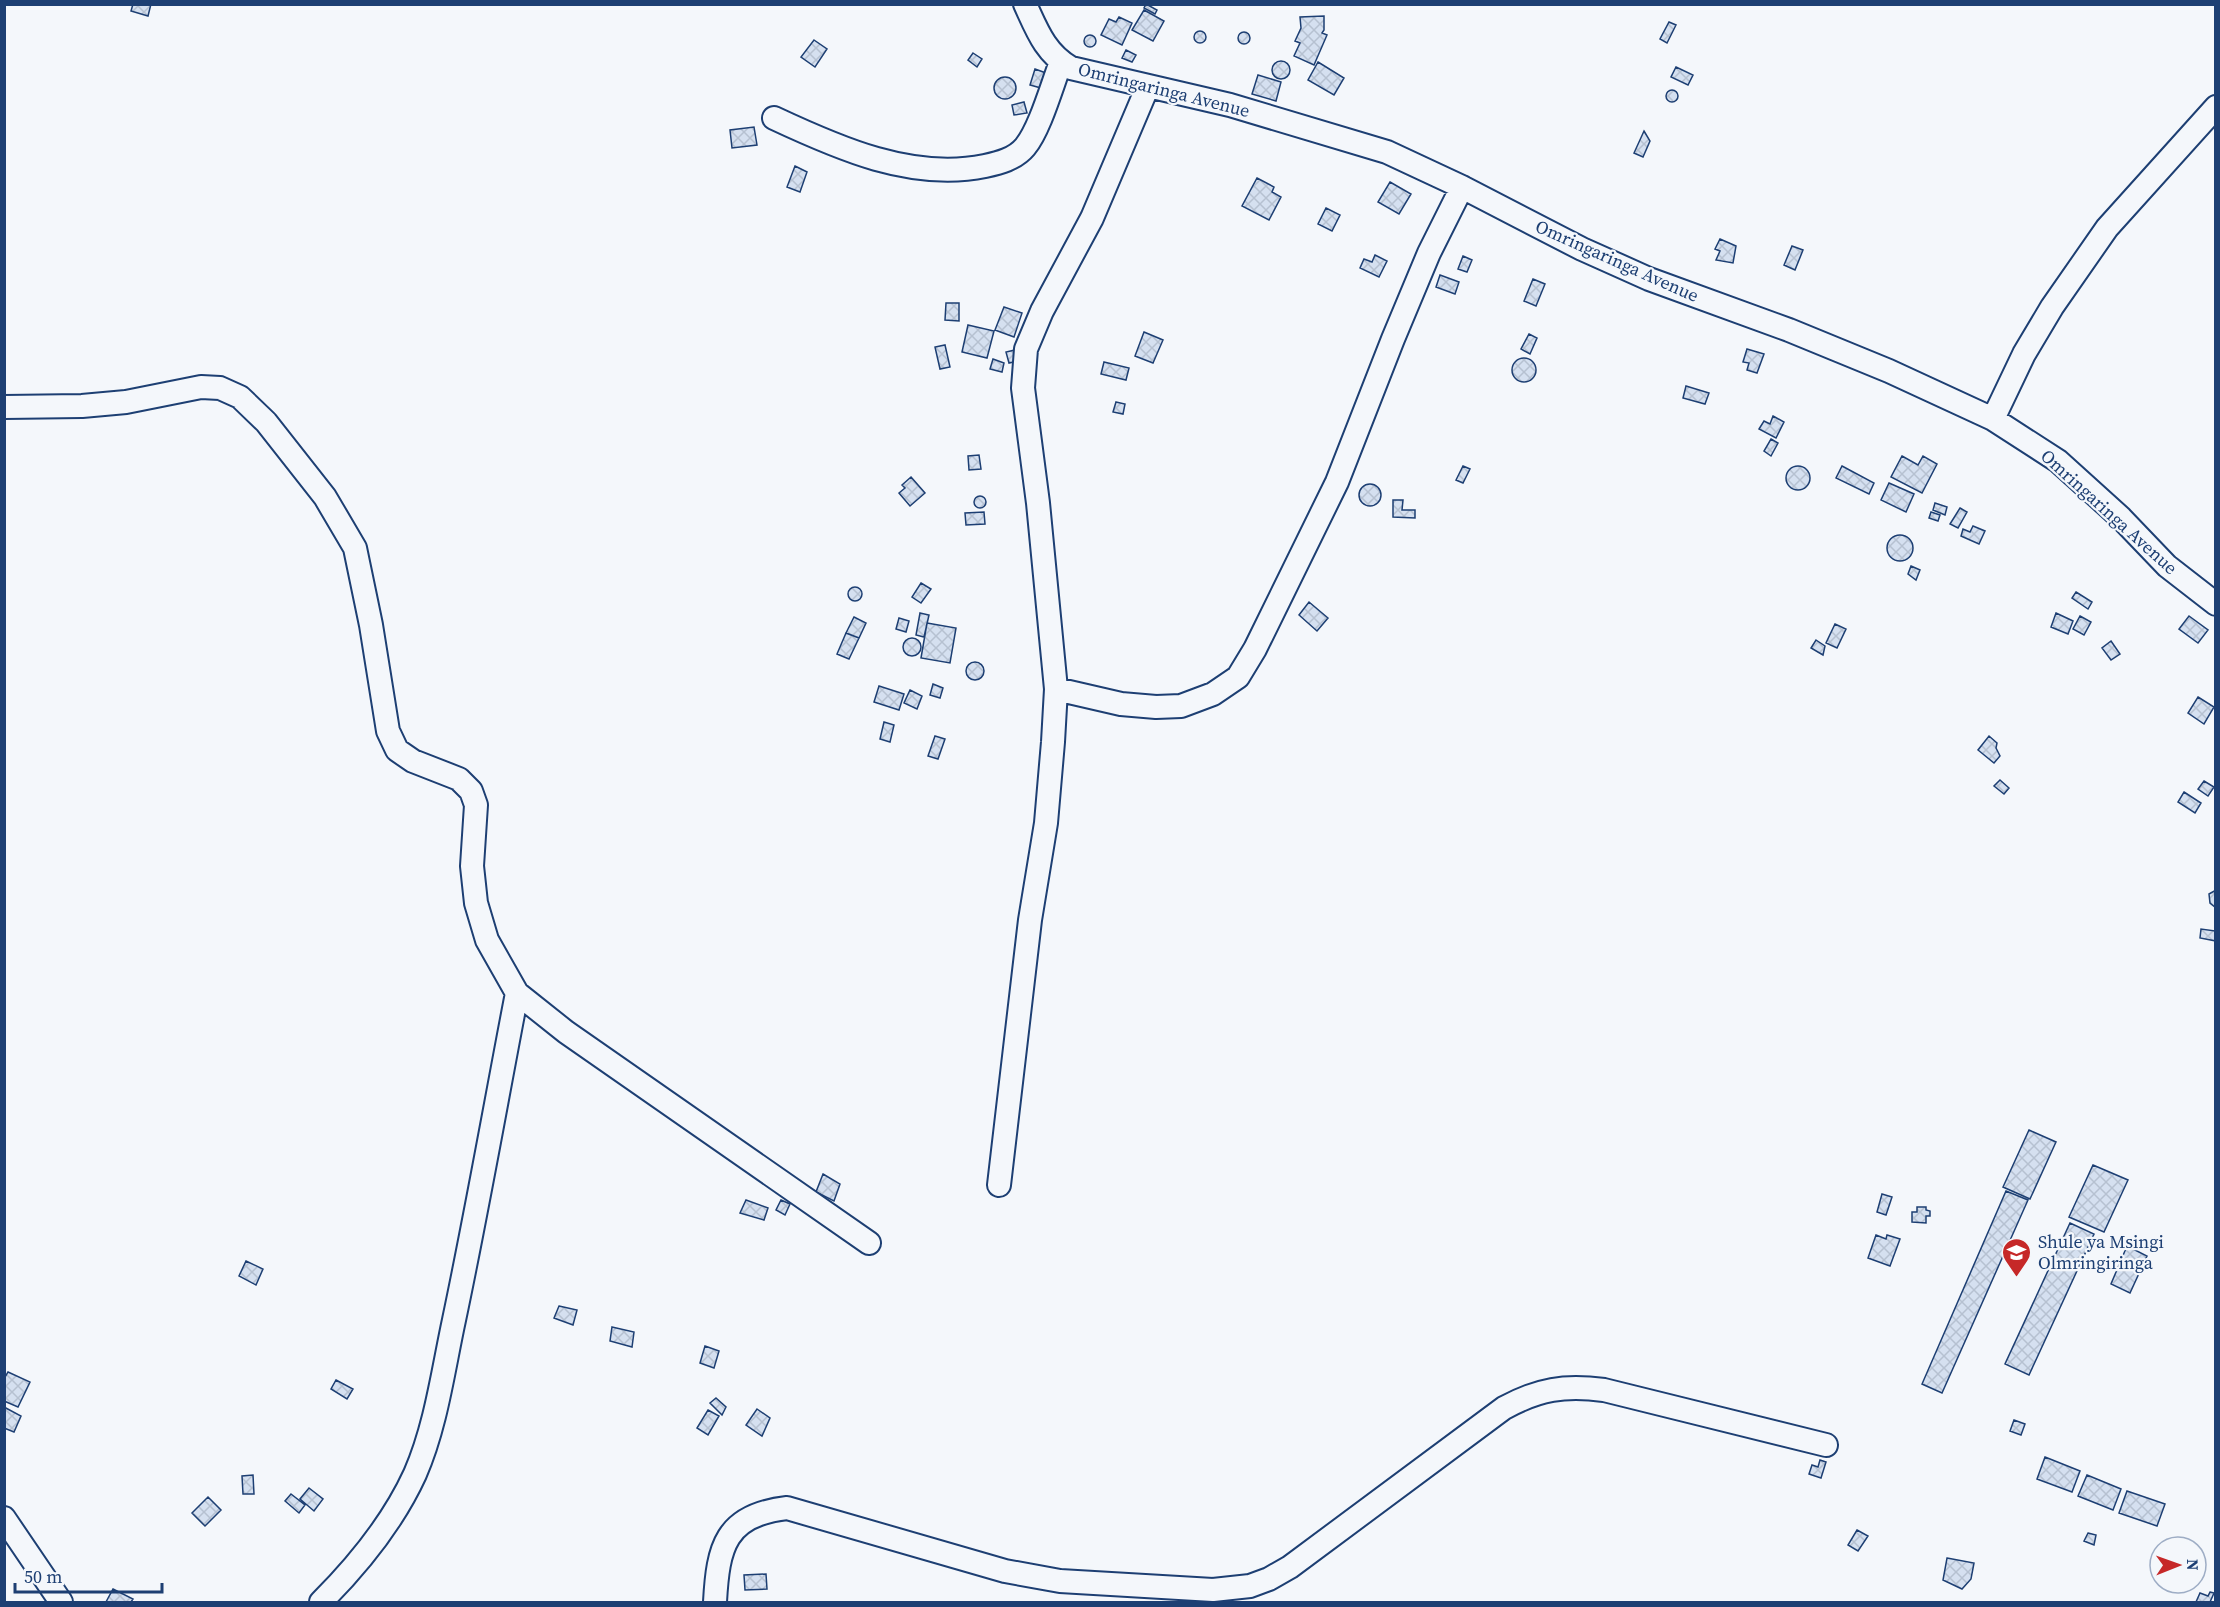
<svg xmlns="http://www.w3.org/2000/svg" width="2220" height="1607" font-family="'Source Serif 4',serif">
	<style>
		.building { fill: url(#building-cross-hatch); stroke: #1d3f73; stroke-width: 1.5 }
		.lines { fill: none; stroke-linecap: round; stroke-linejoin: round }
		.minor-casing { stroke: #1d3f73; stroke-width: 26 }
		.minor { stroke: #f4f7fb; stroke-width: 22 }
		.labels { text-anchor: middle; stroke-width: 4.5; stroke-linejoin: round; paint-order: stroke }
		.street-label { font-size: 18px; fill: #1d3f73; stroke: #f4f7fb }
		.poi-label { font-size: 18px; fill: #1d3f73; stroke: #f4f7fb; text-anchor: start }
	</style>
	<defs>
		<pattern id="building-cross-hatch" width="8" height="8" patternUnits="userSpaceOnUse" patternTransform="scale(1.5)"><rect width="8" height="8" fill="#d5e0f0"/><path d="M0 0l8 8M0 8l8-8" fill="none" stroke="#b6c1d1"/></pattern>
	</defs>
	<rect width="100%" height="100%" fill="#f4f7fb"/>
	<path class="building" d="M133,4H151L148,16L131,11Z
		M1146,4L1157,10L1155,14L1144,8Z
		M1144,10L1164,21L1153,41L1132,30Z
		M1324,16V30L1322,33L1327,35L1314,65L1294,56L1300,43L1295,41L1301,28L1300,17Z
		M1119,17L1132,23L1122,45L1101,35L1109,19L1116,22Z
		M1669,22L1676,25L1667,43L1660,39Z
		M1194 37a6 6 0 1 1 12 0a6 6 0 1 1-12 0Z
		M1238 38a6 6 0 1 1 12 0a6 6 0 1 1-12 0Z
		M1084 41a6 6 0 1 1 12 0a6 6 0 1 1-12 0Z
		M814,40L827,49L815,67L801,57Z
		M1126,50L1136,55L1132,62L1122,58Z
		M973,53L982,59L977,67L968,60Z
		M1272 70a9 9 0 1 1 18 0a9 9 0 1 1-18 0Z
		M1318,62L1344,78L1334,95L1308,80Z
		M1676,67L1693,75L1688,85L1671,77Z
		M1035,69L1046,73L1041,88L1030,85Z
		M1258,75L1281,82L1276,101L1252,94Z
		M994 88a11 11 0 1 1 22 0a11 11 0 1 1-22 0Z
		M1666 96a6 6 0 1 1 12 0a6 6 0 1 1-12 0Z
		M1024,102L1027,113L1014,115L1012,105Z
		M754,127L757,145L732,148L730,130Z
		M1644,131L1650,141L1643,157L1634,153Z
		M795,166L807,172L800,192L787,187Z
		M1257,178L1274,187L1272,192L1281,197L1269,220L1242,206Z
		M1390,182L1411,194L1399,214L1378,202Z
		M1326,208L1340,215L1332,231L1318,224Z
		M1720,239L1736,246L1733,263L1716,260L1720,251L1715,249Z
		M1792,246L1803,250L1795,270L1784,265Z
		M1375,255L1387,261L1379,277L1360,268L1364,259L1372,262Z
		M1463,256L1472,260L1467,272L1458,269Z
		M1440,275L1459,282L1455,294L1436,287Z
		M1533,279L1545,284L1536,306L1524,301Z
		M946,303H959V321L945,320Z
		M1004,307L1022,313L1014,337L995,330Z
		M968,325L994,331L987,358L962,352Z
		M1144,332L1163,340L1153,363L1135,356Z
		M1529,334L1537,338L1530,354L1521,349Z
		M945,345L950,367L940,369L935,347Z
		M1747,349L1764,354L1757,373L1747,370L1749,363L1743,362Z
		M1015,350L1018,361L1009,363L1006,352Z
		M1512 370a12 12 0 1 1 24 0a12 12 0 1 1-24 0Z
		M993,359L1004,363L1002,372L990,369Z
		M1104,362L1129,368L1126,380L1101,374Z
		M1686,386L1709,393L1705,404L1683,398Z
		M1116,402L1125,404L1123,414L1113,412Z
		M1773,416L1784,422L1776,438L1759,429L1764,421L1770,424Z
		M1771,439L1778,443L1771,456L1764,451Z
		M979,455L981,469L969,470L968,456Z
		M1902,456L1918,465L1923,456L1937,464L1922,493L1891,477Z
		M1786 478a12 12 0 1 1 24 0a12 12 0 1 1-24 0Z
		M1463,466L1470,469L1463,483L1456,480Z
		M1842,466L1874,483L1869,494L1836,478Z
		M911,477L925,493L910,506L899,493L905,488L902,485Z
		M1889,483L1914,494L1906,512L1881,500Z
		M1359 495a11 11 0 1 1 22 0a11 11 0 1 1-22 0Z
		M974 502a6 6 0 1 1 12 0a6 6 0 1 1-12 0Z
		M1393,500H1403L1402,510H1415V518L1393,517Z
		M1935,503L1947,507L1945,515L1933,510Z
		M1960,508L1967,512L1958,528L1950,524Z
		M984,512L985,524L966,525L965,513Z
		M1931,512L1940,515L1938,521L1929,518Z
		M1973,526L1985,531L1979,544L1961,536L1963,529L1970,532Z
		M1887 548a13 13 0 1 1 26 0a13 13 0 1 1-26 0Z
		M1911,566L1920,570L1916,580L1908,574Z
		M921,583L931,589L921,603L912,597Z
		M848 594a7 7 0 1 1 14 0a7 7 0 1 1-14 0Z
		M2076,592L2092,602L2088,609L2072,598Z
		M1309,602L1328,618L1317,631L1299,615Z
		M920,613L929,615L924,637L916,635Z
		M2056,613L2073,621L2068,634L2051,627Z
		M2080,616L2091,622L2084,635L2073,629Z
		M2189,616L2208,630L2198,643L2179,629Z
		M854,617L866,623L859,638L846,633Z
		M899,618L909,621L906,632L896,629Z
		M927,623L956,628L950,663L921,658Z
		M1835,624L1846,629L1837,648L1826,643Z
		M846,633L859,638L849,659L837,654Z
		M903 647a9 9 0 1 1 18 0a9 9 0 1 1-18 0Z
		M1816,640L1825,646L1823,655L1811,648Z
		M2111,641L2120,654L2111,660L2102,648Z
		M966 671a9 9 0 1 1 18 0a9 9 0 1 1-18 0Z
		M933,684L943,688L940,698L930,695Z
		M879,686L904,694L899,710L874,702Z
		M910,690L922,696L917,709L904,703Z
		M2198,697L2214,707L2204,724L2188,713Z
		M884,722L894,725L890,742L880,739Z
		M935,736L945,739L938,759L928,756Z
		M1989,736L1997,743L1996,748L2000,756L1994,763L1978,750Z
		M2000,780L2009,788L2004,794L1994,786Z
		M2204,781L2214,787L2208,796L2198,789Z
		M2184,792L2201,803L2195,813L2178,802Z
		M2216,890V908L2210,903L2209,894Z
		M2216,927V941L2200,938L2201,929L2215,931Z
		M2029,1130L2056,1142L2030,1199L2003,1187Z
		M2093,1165L2128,1180L2104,1232L2069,1217Z
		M823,1174L840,1184L834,1201L816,1192Z
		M2006,1191L2028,1200L1942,1393L1922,1384Z
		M1882,1194L1892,1197L1886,1215L1877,1212Z
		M746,1200L768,1208L764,1220L740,1213Z
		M781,1200L790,1204L785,1215L776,1210Z
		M1917,1207H1926V1210L1930,1211V1216H1926V1223L1912,1222V1212H1917Z
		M2070,1223L2094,1234L2029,1375L2005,1364Z
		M1876,1235L1886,1239L1887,1235L1900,1239L1890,1266L1868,1258Z
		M2127,1246L2147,1256L2130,1293L2111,1284Z
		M246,1261L263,1269L256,1285L239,1276Z
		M559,1306L577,1310L573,1325L554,1318Z
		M612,1327L634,1332L632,1347L610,1341Z
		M705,1346L719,1351L714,1368L700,1363Z
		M8,1372L30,1382L18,1407L4,1401V1379Z
		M336,1380L353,1389L347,1399L331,1389Z
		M716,1398L726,1407L722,1415L710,1403Z
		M4,1407L21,1416L14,1432L4,1428Z
		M757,1409L770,1418L762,1436L746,1425Z
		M708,1410L719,1416L708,1435L697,1428Z
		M2014,1420L2025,1424L2021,1435L2010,1431Z
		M2045,1457L2080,1471L2072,1492L2037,1479Z
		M1820,1460L1826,1462L1821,1478L1809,1474L1812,1465L1818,1467Z
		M253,1475L254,1494H243L242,1476Z
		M2087,1475L2121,1489L2113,1510L2078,1496Z
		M309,1488L323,1499L314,1511L300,1499Z
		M2127,1491L2165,1504L2157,1526L2119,1513Z
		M291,1494L305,1505L299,1513L285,1501Z
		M208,1497L221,1510L205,1526L192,1513Z
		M1857,1530L1868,1536L1858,1551L1848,1545Z
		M2088,1533L2096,1535L2094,1545L2084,1541Z
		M1947,1558L1974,1563L1971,1579L1962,1589L1943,1580Z
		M766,1574L767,1589L745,1590L744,1575Z
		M113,1589L133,1599L131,1602H106Z
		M2210,1592L2214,1593L2210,1602H2196L2200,1593L2208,1596Z"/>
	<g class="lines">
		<defs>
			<path id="minor" d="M1025,4C1037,30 1045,53 1071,68L1230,105L1387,152L1462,187L1582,249L1649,279L1789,330L1889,371L1993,419L2058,461L2121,518L2167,566L2216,604
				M774,118C838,148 912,181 985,166C999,163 1015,159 1025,147C1040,129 1052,85 1061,62
				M4,407L82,406L126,402L201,387L220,388L240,397L266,422L325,497L355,548L371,625L388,731L397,750L413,761L459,779L471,791L476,805L472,866L476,903L487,940L517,993L566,1032L869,1243
				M1993,419L2024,354L2052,307L2107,228L2216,107
				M1056,689L1121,704L1156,707L1181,706L1213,694L1238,677L1255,649L1337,482L1393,339L1429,253L1462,187
				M999,1185L1030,920L1046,823L1053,742L1056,689L1038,503L1023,388L1026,349L1042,311L1092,218L1148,86
				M4,1518L61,1602
				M321,1602C358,1565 393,1522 415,1474C436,1426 443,1371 454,1320C477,1211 496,1102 517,993
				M715,1602C718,1547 725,1515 787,1508L1005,1571L1060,1581L1213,1590L1250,1586L1269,1579L1290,1567L1504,1408C1539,1389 1564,1385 1604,1390L1826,1445"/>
		</defs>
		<use href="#minor" class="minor-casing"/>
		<use href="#minor" class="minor"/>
	</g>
	<defs>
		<symbol id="school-pin" viewBox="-11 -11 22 30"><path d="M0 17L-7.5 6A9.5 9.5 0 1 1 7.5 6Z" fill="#c62828" stroke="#f4f7fb"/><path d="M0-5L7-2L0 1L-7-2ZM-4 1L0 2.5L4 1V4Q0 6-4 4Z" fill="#fff"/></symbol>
	</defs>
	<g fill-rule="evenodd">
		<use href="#school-pin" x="2000" y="1236" width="33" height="45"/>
	</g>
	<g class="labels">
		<g class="street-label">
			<text transform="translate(1164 90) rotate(14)" y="6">Omringaringa Avenue</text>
			<text transform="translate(1617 261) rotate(24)" y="6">Omringaringa Avenue</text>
			<text transform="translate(2109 512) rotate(42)" y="6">Omringaringa Avenue</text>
		</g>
		<g class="poi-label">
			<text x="2038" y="1248">Shule ya Msingi<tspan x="2038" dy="21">Olmringiringa</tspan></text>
		</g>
	</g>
	<rect width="2220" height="1607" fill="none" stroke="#1d3f73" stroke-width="12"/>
	<g transform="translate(2178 1565) rotate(89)"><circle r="28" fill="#f4f7fb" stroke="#9eadc5" stroke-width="1.5"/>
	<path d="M0-4.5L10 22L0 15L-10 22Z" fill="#c62828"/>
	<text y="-9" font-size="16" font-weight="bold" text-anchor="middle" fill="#1d3f73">N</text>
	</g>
	<path d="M15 1583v9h147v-9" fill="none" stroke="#1d3f73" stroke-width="3"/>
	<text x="24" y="1583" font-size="18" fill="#1d3f73" stroke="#f4f7fb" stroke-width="4.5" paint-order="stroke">50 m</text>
</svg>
